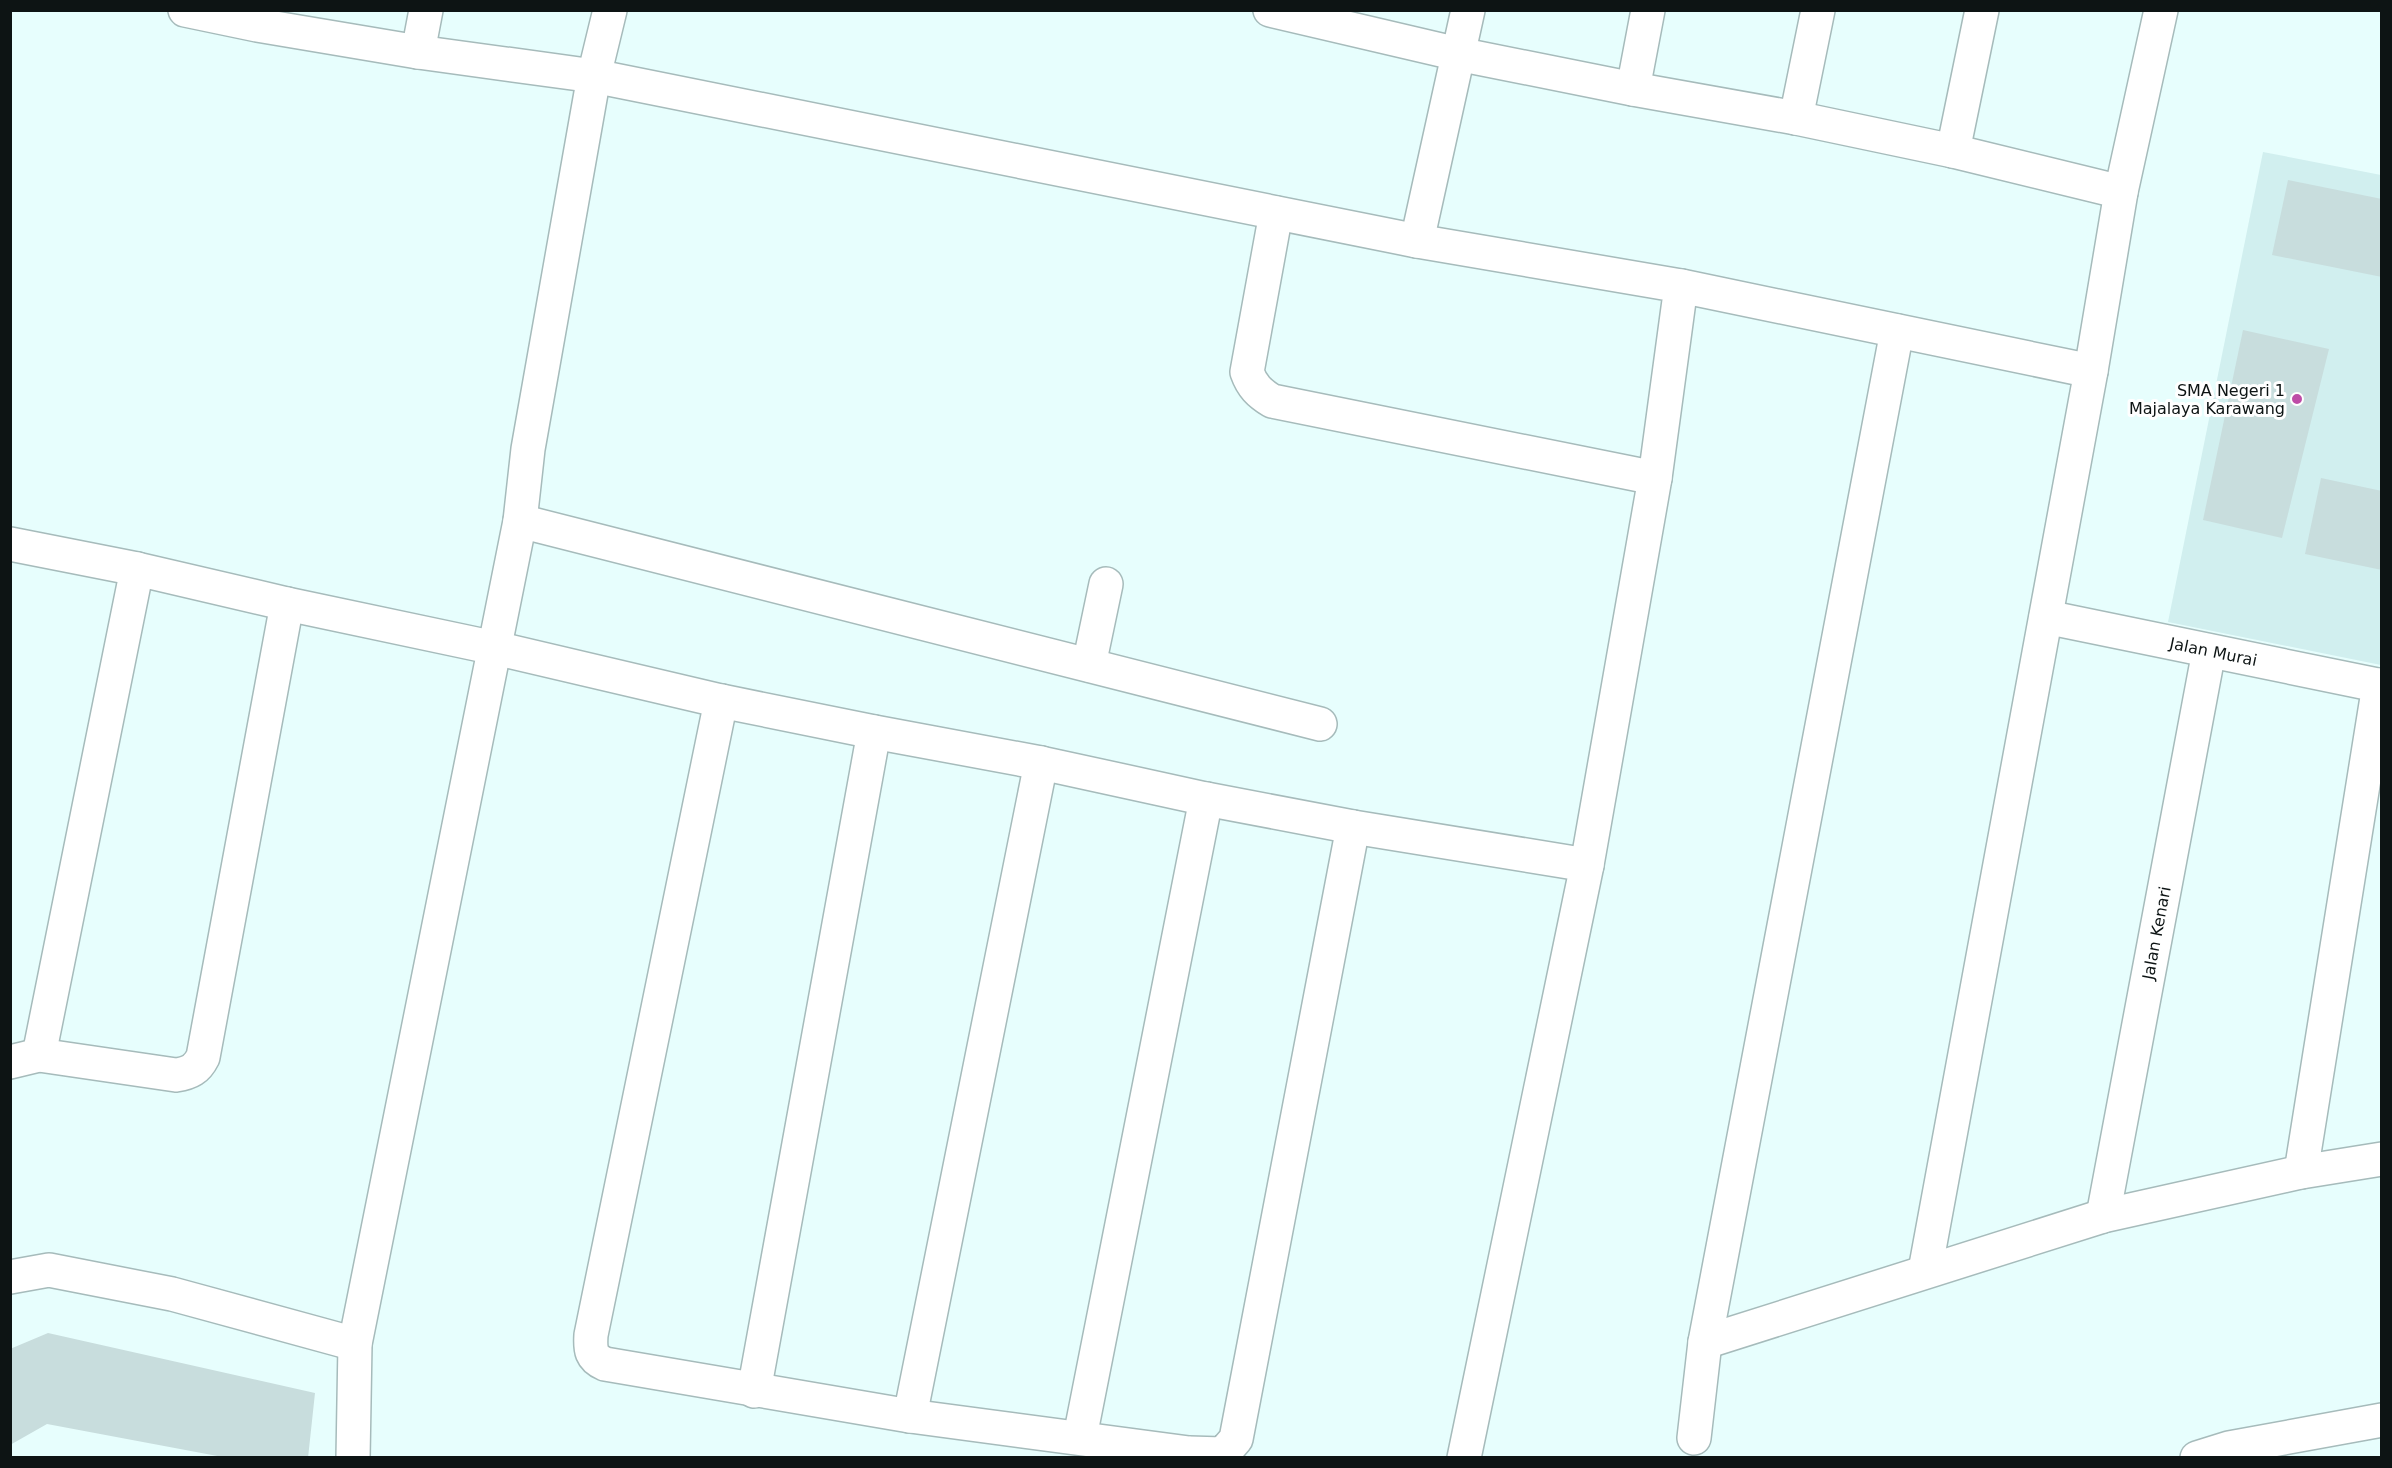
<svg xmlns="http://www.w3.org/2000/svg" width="2392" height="1468" font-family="'DejaVu Sans',sans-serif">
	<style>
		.built { fill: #d1efef }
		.building { fill: #c8dddd }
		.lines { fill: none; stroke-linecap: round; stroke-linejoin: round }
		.minor-casing { stroke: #a6bbbb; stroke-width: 36 }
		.minor { stroke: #fff; stroke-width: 33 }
		.poi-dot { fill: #be4ca7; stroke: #fff; stroke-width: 2 }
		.labels { text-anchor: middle; stroke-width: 6; stroke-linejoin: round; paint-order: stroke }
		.poi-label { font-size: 16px; fill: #0d1414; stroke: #fff; text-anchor: end }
		.street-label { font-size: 16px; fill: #0d1414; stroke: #fff }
	</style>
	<rect width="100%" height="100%" fill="#e7fefd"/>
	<path class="built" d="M2263,152L2381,175V665L2168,622Z"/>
	<path class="building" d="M2288,180L2382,199V277L2272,255Z
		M2243,330L2329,349L2282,538L2203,520Z
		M2321,478L2382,491V570L2305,554Z
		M48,1333L315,1393L308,1458H228L47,1424L10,1445V1349Z"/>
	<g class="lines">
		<defs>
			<g id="minor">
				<path d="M185,10L257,25L418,52L594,76L1417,241"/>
				<path d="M1270,10L1458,54L1633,89L1796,118L1953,151L2121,192"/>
				<path d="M418,52L426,10"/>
				<path d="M1633,89L1648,10"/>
				<path d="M1796,118L1818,10"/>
				<path d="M1953,151L1982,10"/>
				<path d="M1276,213L1247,372C1252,386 1259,393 1272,401L1655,478"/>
				<path d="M1681,286L2091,371"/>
				<path d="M520,521L1320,724"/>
				<path d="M10,544L137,569L287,604L495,648L721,701L874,732L1041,763L1206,799L1353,827L1587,865"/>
				<path id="s1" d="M2046,617L2382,686"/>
				<path d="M1089,665L1106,584"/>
				<path d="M721,701L591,1335C590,1350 591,1358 605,1364L910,1416L1189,1453L1223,1454L1236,1439L1353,827"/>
				<path d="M39,1055L137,569"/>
				<path d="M10,1062L39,1055L176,1075C190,1073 197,1069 203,1057L287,604"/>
				<path d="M2301,1172L2379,685"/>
				<path id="s2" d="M2103,1216L2209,651"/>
				<path d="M1925,1271L2091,371L2121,192L2161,10"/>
				<path d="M10,1277L49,1270L172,1294L355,1344"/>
				<path d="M1705,1342L2103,1216L2301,1172L2382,1159"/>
				<path d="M754,1391L874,732"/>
				<path d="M910,1416L1041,763"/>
				<path d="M1080,1437L1206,799"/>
				<path d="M1694,1438L1705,1342L1897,331"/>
				<path d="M353,1458L355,1344L520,521L528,449L594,76L610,10"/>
				<path d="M1464,1458L1587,865L1655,478L1681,286L1417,241L1468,10"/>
				<path d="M2197,1458L2229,1448L2382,1420"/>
			</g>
		</defs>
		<use href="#minor" class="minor-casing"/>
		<use href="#minor" class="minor"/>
	</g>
	<circle class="poi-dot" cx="2297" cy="399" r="6"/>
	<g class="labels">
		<g class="poi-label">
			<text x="2285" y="396">SMA Negeri 1<tspan x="2285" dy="18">Majalaya Karawang</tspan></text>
		</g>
		<g class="street-label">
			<text dy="6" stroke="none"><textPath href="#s1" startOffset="171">Jalan Murai</textPath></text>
			<text dy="6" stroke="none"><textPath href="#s2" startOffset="288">Jalan Kenari</textPath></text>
		</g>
	</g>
	<rect width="2392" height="1468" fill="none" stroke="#0d1414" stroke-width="24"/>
</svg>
